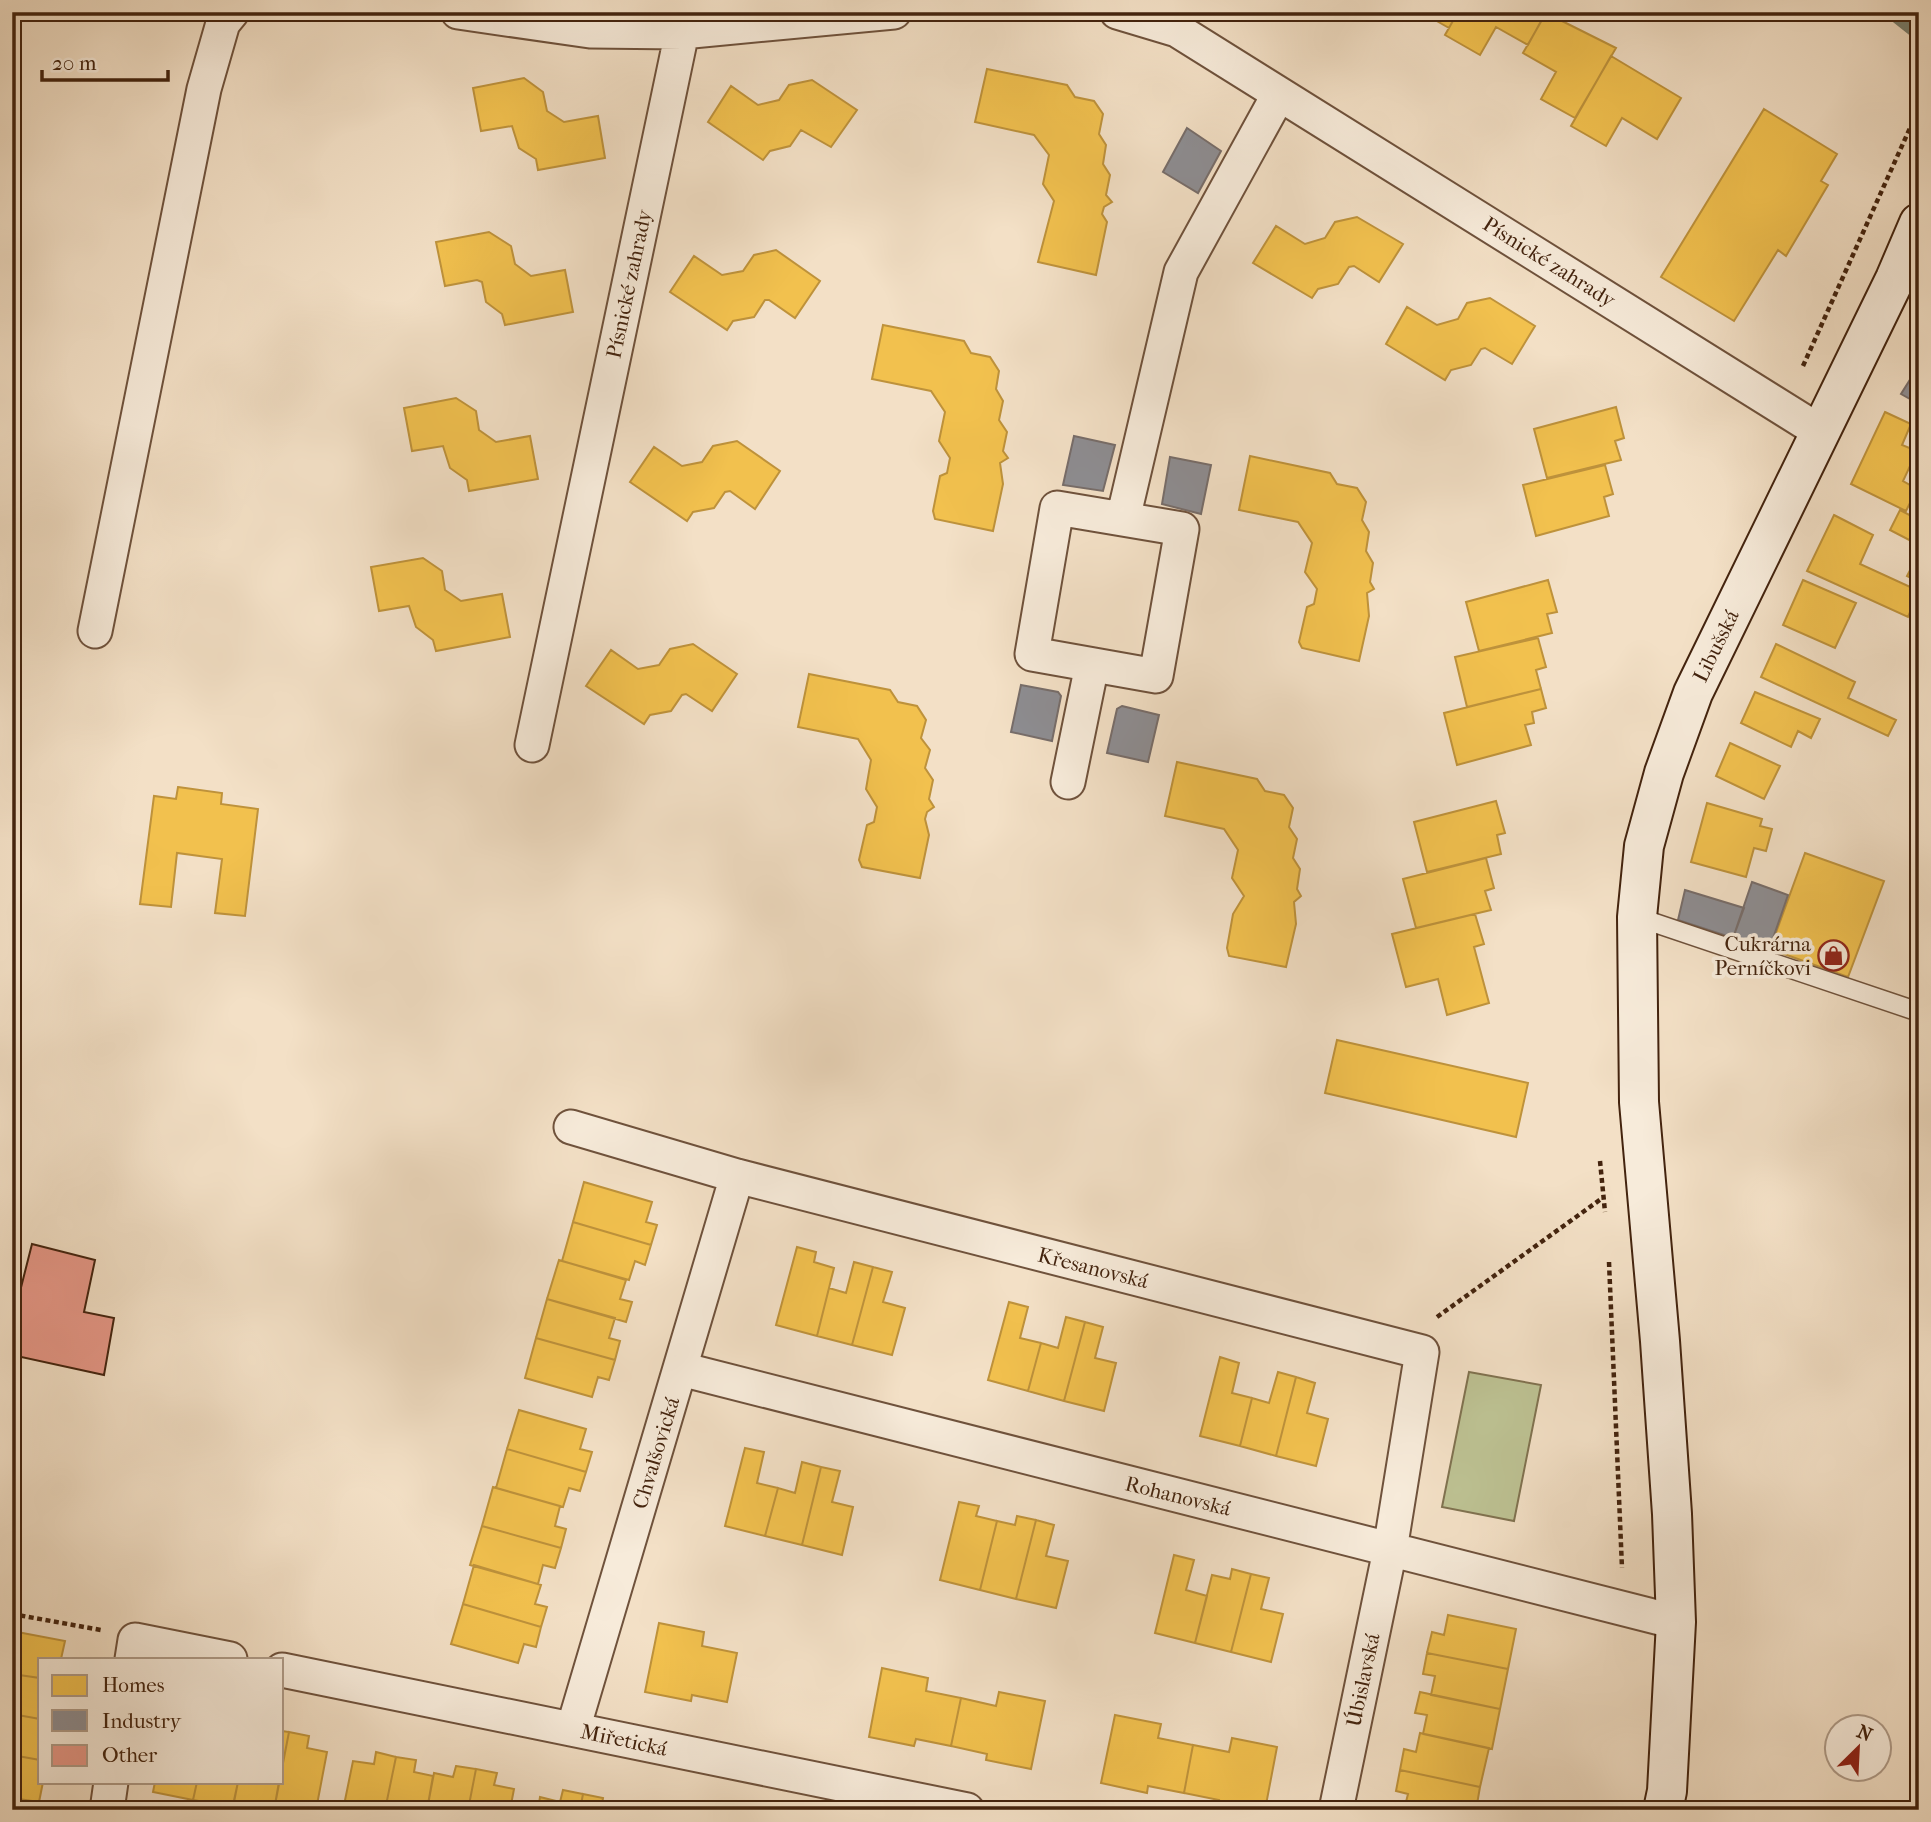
<svg xmlns="http://www.w3.org/2000/svg" width="1931" height="1822" font-family="'IM FELL French Canon',serif">
	<style>
		.green { fill: #bdc293; stroke: #807250; stroke-width: 2 }
		.homes { fill: #f2c14e; stroke: #be923b; stroke-width: 2 }
		.industry { fill: #8d8d92; stroke: #776d6a; stroke-width: 2 }
		.lines { fill: none; stroke-linecap: round; stroke-linejoin: round }
		.stream { stroke: #787f6f; stroke-width: 12 }
		.building { fill: #e69787; stroke: #43230e; stroke-width: 2 }
		.lane-casing { stroke: #6f523c; stroke-width: 21 }
		.street-casing { stroke: #6f523c; stroke-width: 37 }
		.secondary-casing { stroke: #43230e; stroke-width: 42 }
		.path { stroke: #43230e; stroke-width: 4.5; stroke-dasharray: 5 3.5; stroke-linecap: butt }
		.lane { stroke: #f7ebda; stroke-width: 18 }
		.street { stroke: #f7ebda; stroke-width: 33 }
		.secondary { stroke: #f7ebda; stroke-width: 38 }
		.labels { text-anchor: middle; stroke-width: 7; stroke-linejoin: round; paint-order: stroke }
		.street-label { font-size: 21px; fill: #43230e; stroke: #f7ebda }
		.poi-label { font-size: 21px; fill: #43230e; stroke: #f7ebda; text-anchor: end }
	</style>
	<rect width="100%" height="100%" fill="#f3e0c6"/>
	<filter id="stains"><feTurbulence type="fractalNoise" baseFrequency=".00286" numOctaves="4"/><feColorMatrix values="0 0 0 0 .2 0 0 0 0 .09 0 0 0 0 .02 0 0 0 .5 -.17"/></filter>
	<radialGradient id="worn" r=".72"><stop offset=".6" stop-color="#630" stop-opacity="0"/><stop offset="1" stop-color="#630" stop-opacity=".3"/></radialGradient>
	<path class="green" d="M1469,1372L1541,1385L1514,1521L1442,1507Z"/>
	<path class="homes" d="M1421,12H1458L1449,28Z
		M1458,12H1546L1528,45L1496,27L1480,55L1445,35Z
		M1546,13L1616,48L1575,118L1541,99L1556,72L1523,53Z
		M1611,56L1681,98L1657,139L1622,118L1606,146L1571,126Z
		M987,69L1067,85L1075,97L1094,101L1103,114L1099,134L1106,145L1103,164L1110,175L1106,195L1112,202L1104,207L1102,214L1107,222L1096,275L1038,262L1054,201L1043,184L1049,155L1034,135L975,122Z
		M524,78L543,92L547,111L564,122L598,116L605,158L538,170L536,159L519,148L512,126L481,131L473,88Z
		M812,80L857,110L831,147L801,130L790,146L770,151L763,160L708,122L731,86L758,105L779,100L789,85Z
		M1764,109L1837,154L1821,181L1828,185L1786,256L1778,250L1734,321L1661,277Z
		M1357,217L1403,244L1379,282L1354,266L1349,267L1338,284L1318,289L1312,298L1253,263L1276,226L1305,244L1325,238L1335,222Z
		M489,232L511,246L515,264L531,276L565,270L573,312L505,325L502,314L486,302L482,282L477,280L445,286L436,242Z
		M776,250L820,281L795,318L769,300H765L754,317L733,321L727,330L670,292L694,256L722,275L743,271L754,255Z
		M1490,298L1535,326L1512,364L1485,348L1481,349L1471,365L1451,370L1445,380L1386,344L1407,307L1437,325L1458,319L1467,303Z
		M883,325L964,341L971,353L990,357L999,371L996,389L1003,401L999,420L1007,432L1003,451L1008,458L1000,463L1003,484L993,531L935,519L933,511L940,476L947,473L950,458L939,441L945,412L931,391L872,379Z
		M456,398L476,411L479,430L496,442L530,436L538,479L469,491L467,480L450,468L443,446L412,451L404,408Z
		M1616,407L1624,438L1615,441L1621,460L1547,478L1534,429Z
		M1885,412L1911,424L1902,445L1917,451L1903,481L1917,489L1906,511L1851,484Z
		M737,441L780,471L755,509L730,491L725,492L714,508L693,512L687,521L630,482L654,447L682,466L702,462L713,446Z
		M1250,456L1330,473L1337,484L1357,488L1366,502L1362,520L1369,532L1366,551L1373,563L1370,582L1374,589L1367,593L1369,616L1359,661L1302,648L1299,642L1307,607L1314,604L1317,589L1305,572L1312,543L1298,522L1239,510Z
		M1605,465L1613,494L1604,497L1609,516L1536,536L1523,485Z
		M1900,510L1919,520V545L1890,530Z
		M1834,515L1873,535L1860,564L1919,591L1908,617L1807,571Z
		M1919,553V582L1907,576Z
		M423,558L442,571L445,590L461,601L502,594L510,637L436,651L433,640L416,627L409,606L379,611L371,567Z
		M1548,580L1557,612L1547,614L1552,633L1479,651L1466,602Z
		M1803,580L1856,603L1835,648L1783,625Z
		M1538,638L1546,667L1536,670L1541,689L1467,707L1455,657Z
		M693,644L737,674L712,711L686,694L682,695L671,711L650,715L644,724L586,686L611,650L638,669L659,665L670,649Z
		M1776,644L1855,682L1848,698L1896,720L1888,736L1761,677Z
		M809,674L890,690L898,702L917,706L926,720L921,738L930,750L925,768L933,780L929,799L934,807L927,812L925,819L929,835L920,878L862,867L859,860L867,825L874,822L877,807L866,789L871,760L858,739L798,727Z
		M1541,689L1546,708L1532,712L1534,723L1525,725L1531,745L1457,765L1444,713Z
		M1755,692L1820,719L1811,738L1798,731L1791,747L1741,723Z
		M1730,743L1780,766L1764,799L1716,776Z
		M1177,762L1257,779L1265,791L1284,795L1293,808L1289,827L1297,839L1293,858L1300,869L1297,889L1301,896L1294,902L1296,924L1286,967L1229,956L1227,948L1233,914L1244,896L1232,878L1238,850L1224,829L1165,816Z
		M178,787L222,793L221,804L258,809L245,916L215,913L222,859L177,853L171,907L140,904L154,796L176,799Z
		M1496,801L1505,833L1497,835L1501,854L1427,872L1414,822Z
		M1707,803L1762,819L1760,826L1772,829L1766,851L1754,848L1746,877L1691,862Z
		M1805,853L1884,881L1848,977L1770,949Z
		M1486,858L1494,888L1485,891L1491,910L1416,928L1403,879Z
		M1475,914L1484,944L1474,947L1489,1003L1447,1015L1438,979L1406,987L1392,934Z
		M1337,1040L1528,1083L1516,1137L1325,1093Z
		M584,1182L652,1202L646,1222L657,1225L651,1245L573,1222Z
		M573,1222L651,1245L645,1265L635,1261L629,1280L562,1261Z
		M797,1247L816,1252L814,1262L834,1268L817,1336L776,1325Z
		M559,1260L626,1280L620,1299L632,1302L626,1322L547,1299Z
		M854,1262L873,1267L852,1345L817,1336L829,1288L846,1293Z
		M873,1267L892,1272L883,1302L905,1308L892,1355L852,1345Z
		M547,1299L615,1318L609,1338L620,1341L615,1360L536,1338Z
		M1009,1302L1028,1307L1020,1338L1041,1343L1028,1391L988,1380Z
		M1066,1317L1085,1322L1064,1401L1028,1391L1041,1343L1058,1348Z
		M1085,1322L1103,1327L1095,1358L1116,1363L1104,1411L1064,1401Z
		M536,1338L615,1360L609,1380L598,1377L592,1397L525,1378Z
		M1220,1357L1239,1363L1232,1393L1252,1398L1240,1446L1200,1436Z
		M1278,1372L1296,1377L1276,1456L1240,1446L1252,1398L1269,1403Z
		M1296,1377L1315,1383L1307,1413L1328,1419L1316,1466L1276,1456Z
		M519,1410L586,1429L580,1449L592,1452L586,1472L507,1449Z
		M745,1448L764,1452L757,1483L778,1488L765,1536L725,1526Z
		M507,1449L586,1472L580,1491L569,1488L563,1507L496,1488Z
		M802,1462L821,1467L802,1545L765,1536L778,1488L795,1493Z
		M821,1467L840,1471L832,1502L853,1507L842,1555L802,1545Z
		M493,1487L560,1506L555,1526L566,1529L561,1548L482,1526Z
		M959,1502L979,1506L976,1516L997,1521L980,1590L940,1580Z
		M1017,1516L1036,1520L1016,1599L980,1590L997,1521L1015,1525Z
		M1036,1520L1054,1525L1046,1556L1068,1561L1056,1608L1016,1599Z
		M482,1526L561,1548L555,1568L543,1565L538,1584L470,1565Z
		M1174,1555L1194,1560L1186,1590L1207,1596L1195,1643L1155,1633Z
		M474,1565L541,1585L535,1604L547,1607L541,1627L463,1604Z
		M1232,1569L1251,1574L1231,1652L1195,1643L1212,1575L1230,1579Z
		M1251,1574L1269,1578L1261,1609L1283,1614L1271,1662L1231,1652Z
		M463,1604L541,1627L536,1647L524,1644L518,1663L451,1644Z
		M1448,1615L1516,1629L1508,1669L1427,1653L1432,1632L1444,1635Z
		M659,1623L704,1632L702,1646L737,1653L727,1702L692,1695L691,1701L645,1692Z
		M12,1631L65,1641L61,1659H40V1678L12,1674Z
		M1427,1653L1508,1669L1500,1709L1431,1695L1435,1676L1423,1674Z
		M882,1668L928,1678L926,1691L961,1698L951,1746L916,1739L914,1746L869,1737Z
		M12,1674L40,1678V1719L12,1714Z
		M999,1692L1045,1701L1031,1769L986,1760L987,1754L951,1746L961,1698L996,1706Z
		M1420,1692L1500,1709L1492,1749L1423,1734L1427,1715L1415,1713Z
		M12,1714L40,1719V1760L12,1755Z
		M1115,1715L1161,1724L1158,1738L1193,1745L1184,1793L1148,1786L1147,1793L1101,1783Z
		M282,1731L289,1732L282,1768Z
		M289,1732L309,1736L307,1748L327,1752L316,1810H274Z
		M1420,1733L1489,1748L1480,1787L1400,1770L1404,1749L1416,1752Z
		M1232,1738L1277,1747L1265,1810L1218,1806L1219,1800L1184,1793L1193,1745L1229,1752Z
		M376,1752L396,1757L385,1810H343L353,1761L374,1764Z
		M12,1755L40,1760V1782H55H43L39,1802L12,1798Z
		M396,1757L416,1760L414,1772L433,1776L427,1810H385Z
		M456,1766L476,1769L468,1810H427L434,1773L453,1777Z
		M476,1769L497,1773L494,1785L514,1789L510,1810H468Z
		M1400,1770L1480,1787L1476,1810H1404L1408,1794L1396,1791Z
		M155,1782H197L193,1800L153,1792Z
		M197,1782H238L233,1807L193,1800Z
		M238,1782H279L274,1810L233,1805Z
		M563,1790L583,1794L580,1810H538L540,1797L560,1802Z
		M583,1794L603,1798L601,1810H580Z"/>
	<path class="industry" d="M1187,128L1221,151L1198,193L1163,172Z
		M1911,378L1919,382V404L1901,394Z
		M1074,436L1115,445L1103,491L1063,485Z
		M1170,457L1211,465L1201,514L1162,504Z
		M1021,685L1058,692L1061,696L1052,741L1011,732Z
		M1122,706L1159,715L1148,762L1107,753L1117,709Z
		M1752,882L1788,895L1769,950L1733,938Z
		M1685,890L1744,908L1733,938L1678,920Z"/>
	<g class="lines">
		<path class="stream" d="M1890,12L1919,35"/>
	</g>
	<path class="building" d="M32,1244L95,1260L84,1312L114,1318L104,1375L12,1355V1323Z"/>
	<g class="lines">
		<defs>
			<path id="lane" d="M1637,917L1919,1012"/>
			<path id="street" d="M458,12L590,31L682,32L894,12
				M1117,12L1177,30L1819,431
				M1057,508L1182,529L1156,676L1032,654Z
				M1123,519L1181,272L1279,94
				M95,631L204,89L223,23L232,12
				M532,745L682,32
				M1068,782L1092,665
				M571,1127L737,1176L1422,1352L1390,1550L1336,1810
				M681,1369L1676,1622
				M132,1659L135,1640L230,1659
				M282,1670L967,1810
				M573,1729L737,1176
				M107,1810L111,1782"/>
			<path id="secondary" d="M1663,1810L1667,1791L1676,1622L1672,1514L1660,1341L1639,1102L1637,917L1644,846L1664,773L1693,693L1895,279L1919,223"/>
		</defs>
		<use href="#lane" class="lane-casing"/>
		<use href="#street" class="street-casing"/>
		<use href="#secondary" class="secondary-casing"/>
		<path class="path" d="M1803,366L1919,108
			M1600,1161L1605,1212
			M1609,1262L1622,1568
			M1437,1317L1601,1199
			M12,1614L101,1630"/>
		<use href="#lane" class="lane"/>
		<use href="#street" class="street"/>
		<use href="#secondary" class="secondary"/>
	</g>
	<defs>
		<symbol id="shop-ring" viewBox="-11 -11 22 22"><circle r="9.5" fill="#f7ebda" stroke="#8f2418" stroke-width="1.5"/><path d="M-5-2.5h2.3a2.7 3.5 0 0 1 5.4 0H5L5.5 6h-11ZM-1.5-2.5h3a1.5 2.3 0 0 0-3 0Z" fill="#8f2418"/></symbol>
	</defs>
	<g fill-rule="evenodd">
		<use href="#shop-ring" x="1816" y="938" width="35" height="35"/>
	</g>
	<g class="labels">
		<g class="street-label">
			<text transform="translate(1549 262) rotate(32)" y="7">Písnické zahrady</text>
			<text transform="translate(629 284) rotate(-78)" y="7">Písnické zahrady</text>
			<text transform="translate(1716 646) rotate(-64)" y="7">Libušská</text>
			<text transform="translate(1093 1268) rotate(14)" y="7">Křesanovská</text>
			<text transform="translate(656 1453) rotate(-73)" y="7">Chvalšovická</text>
			<text transform="translate(1178 1496) rotate(14)" y="7">Rohanovská</text>
			<text transform="translate(1363 1680) rotate(-78)" y="7">Úbislavská</text>
			<text transform="translate(624 1740) rotate(12)" y="7">Miřetická</text>
		</g>
		<g class="poi-label">
			<text x="1811" y="951">Cukrárna<tspan x="1811" dy="24">Perníčkovi</tspan></text>
		</g>
	</g>
	<rect width="1931" height="1822" fill="none" stroke="#f3e0c6" stroke-width="42"/>
	<rect x="14" y="14" width="1903" height="1794" fill="none" stroke="#43230e" stroke-width="3.5"/>
	<rect x="21" y="21" width="1889" height="1780" fill="none" stroke="#43230e" stroke-width="2"/>
	<rect x="38" y="1658" width="245" height="126" fill="#f7ebda" stroke="#af9b88" stroke-width="2"/>
	<rect x="52" y="1675" width="35" height="21" fill="#f2c14e" stroke="#af9b88" stroke-width="2"/>
	<text x="102" y="1692" font-size="21" fill="#43230e">Homes</text>
	<rect x="52" y="1710" width="35" height="21" fill="#8d8d92" stroke="#af9b88" stroke-width="2"/>
	<text x="102" y="1728" font-size="21" fill="#43230e">Industry</text>
	<rect x="52" y="1745" width="35" height="21" fill="#e69787" stroke="#af9b88" stroke-width="2"/>
	<text x="102" y="1762" font-size="21" fill="#43230e">Other</text>
	<g transform="translate(1858 1748) rotate(24)"><circle r="33" fill="#f7ebda" stroke="#af9b88" stroke-width="2"/>
	<path d="M0-5L12 26L0 18L-12 26Z" fill="#8f2418"/>
	<text y="-10" font-size="19" font-weight="bold" text-anchor="middle" fill="#43230e">N</text>
	</g>
	<path d="M42 70v10h126v-10" fill="none" stroke="#43230e" stroke-width="3.5"/>
	<text x="52" y="70" font-size="21" fill="#43230e" stroke="#f7ebda" stroke-width="5" paint-order="stroke">20 m</text>
	<rect width="100%" height="100%" filter="url(#stains)"/>
	<rect width="100%" height="100%" fill="url(#worn)"/>
</svg>
